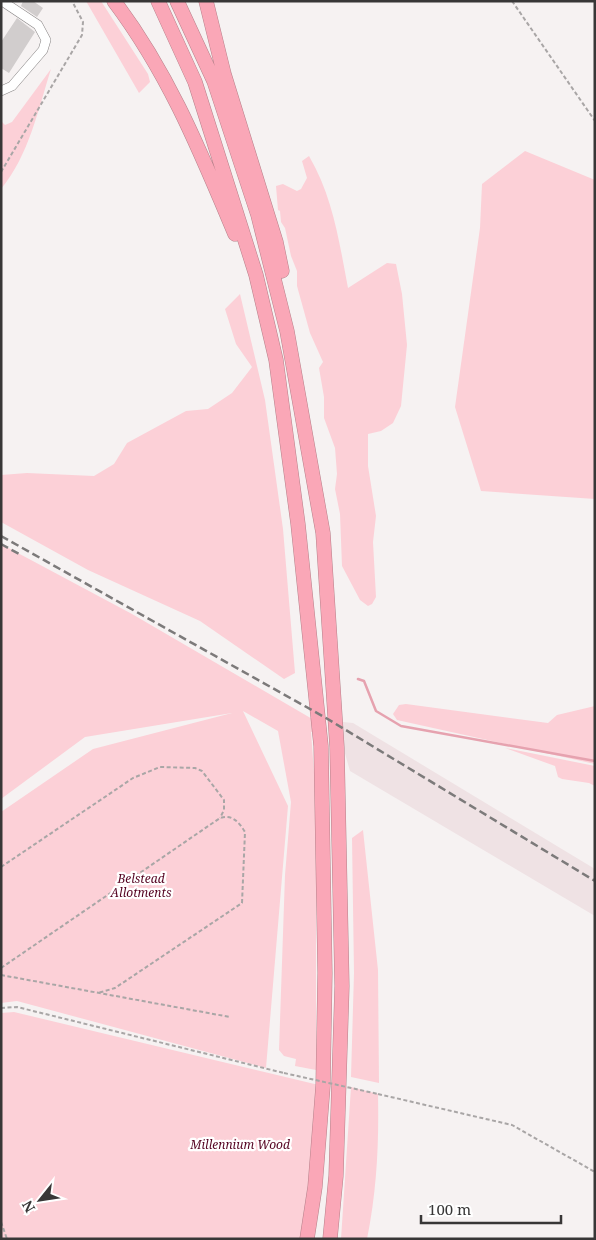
<svg xmlns="http://www.w3.org/2000/svg" width="596" height="1240" font-family="'Noto Serif',serif">
	<style>
		.built { fill: #efe2e4 }
		.green { fill: #fcd0d7 }
		.lines { fill: none; stroke-linecap: round; stroke-linejoin: round }
		.stream { stroke: #e6a2af; stroke-width: 2.5 }
		.building { fill: #d1cdcd }
		.minor-casing { stroke: #878484; stroke-width: 10 }
		.highway-casing { stroke: #b6808a; stroke-width: 15 }
		.path { stroke: #a9a6a6; stroke-width: 2; stroke-dasharray: 4 2.5; stroke-linecap: butt }
		.minor { stroke: #fff; stroke-width: 9 }
		.highway { stroke: #faa7b7; stroke-width: 14 }
		.rail { stroke: #7c7a7a; stroke-width: 2.5; stroke-dasharray: 8 4; stroke-linecap: butt }
		.path-bridge { stroke: #a9a6a6; stroke-width: 2; stroke-dasharray: 4 2.5; stroke-linecap: butt }
		.labels { text-anchor: middle; stroke-width: 4.5; stroke-linejoin: round; paint-order: stroke }
		.park-label { font-size: 12px; font-style: italic; fill: #550422; stroke: #fff }
	</style>
	<rect width="100%" height="100%" fill="#f6f2f2"/>
	<path class="built" d="M343,722L353,723L595,869V916L350,771L342,743Z"/>
	<path class="green" d="M86,1H101L148,74L150,82L139,93Z
		M51,69C38,110 29,155 1,189V121L5,125L12,122Z
		M525,151L595,180V499L481,491L455,407L480,228L482,184Z
		M309,156C333,197 339,241 348,288L387,263L396,264L402,294L407,345L401,406L393,423L381,431L368,434V466L376,516L373,542L376,597L372,604L368,606L360,600L342,566L340,514L335,489L337,474L335,448L324,418V397L319,368L323,362L310,333L297,286V271L291,256L285,228L281,222L280,211L278,210L276,186L283,184L297,191L301,189L307,178L302,161Z
		M240,294L265,400L283,529L295,673L284,679L200,621L88,570L1,522V475L27,473L94,476L114,464L127,443L186,411L208,409L232,393L252,367L236,344L225,309Z
		M1,544L132,614L314,720L317,731L311,732L316,799V1070L295,1066L296,1059L284,1056L279,1050L285,875L291,802L278,731L243,711L288,806L266,1068L17,1001L1,1003V812L93,749L232,713L85,737L1,799Z
		M406,704L548,723L557,715L595,706V764L397,720L393,714L399,705Z
		M505,748L595,766V786L589,783L562,779L558,777L555,766Z
		M363,830L378,970L379,1083L351,1077L354,973L352,838Z
		M14,1012L323,1086L307,1239H1V1013Z
		M351,1087L378,1094C379,1143 377,1190 367,1239H341Z"/>
	<g class="lines">
		<path class="stream" d="M358,679L364,681L376,711L401,726L595,761"/>
	</g>
	<path class="building" d="M23,1H33L43,8L37,17L21,6Z
		M17,18L35,32L9,73L1,68V42Z"/>
	<g class="lines">
		<defs>
			<path id="minor" d="M1,91L12,86L43,50L46,40L38,25L2,1"/>
			<path id="highway" d="M114,1C169,74 200,151 235,234
				M158,1L195,82L256,275L276,360L298,524L321,746L325,973L323,1086L315,1187L307,1239
				M177,1L214,81L258,215L287,331L323,533L337,747L342,986L336,1176L330,1239
				M206,1L224,74L276,242L282,271"/>
		</defs>
		<use href="#minor" class="minor-casing"/>
		<use href="#highway" class="highway-casing"/>
		<path class="path" d="M512,1L595,121
			M1,172L82,35L83,22L72,1
			M1,867L133,778L160,767L195,768L202,771L224,800V810L220,818
			M1,968L220,818C232,814 239,822 245,832L242,903L115,988L98,993
			M1,975L230,1017
			M1,1008L17,1007L284,1073
			M378,1094L512,1125L595,1172
			M1,1222L7,1239"/>
		<use href="#minor" class="minor"/>
		<use href="#highway" class="highway"/>
		<path class="rail" d="M1,536L326,718L595,881
			M1,544L21,555"/>
		<path class="path-bridge" d="M284,1073L378,1094"/>
	</g>
	<g class="labels">
		<g class="park-label">
			<text x="141" y="883">Belstead<tspan x="141" dy="14">Allotments</tspan></text>
			<text x="240" y="1149">Millennium Wood</text>
		</g>
	</g>
	<rect width="596" height="1240" fill="none" stroke="#383737" stroke-width="5"/>
	<g transform="translate(40 1200) rotate(240)" stroke="#ffffff" stroke-width="4" paint-order="stroke">
	<path d="M0-4L9 19L0 12L-9 19Z" fill="#383737"/>
	<text y="-8" font-size="14" font-weight="bold" text-anchor="middle" fill="#383737">N</text>
	</g>
	<path d="M421 1215v8h140v-8" fill="none" stroke="#383737" stroke-width="2.5"/>
	<text x="428" y="1215" font-size="15" fill="#383737" stroke="#ffffff" stroke-width="4" paint-order="stroke">100 m</text>
</svg>
